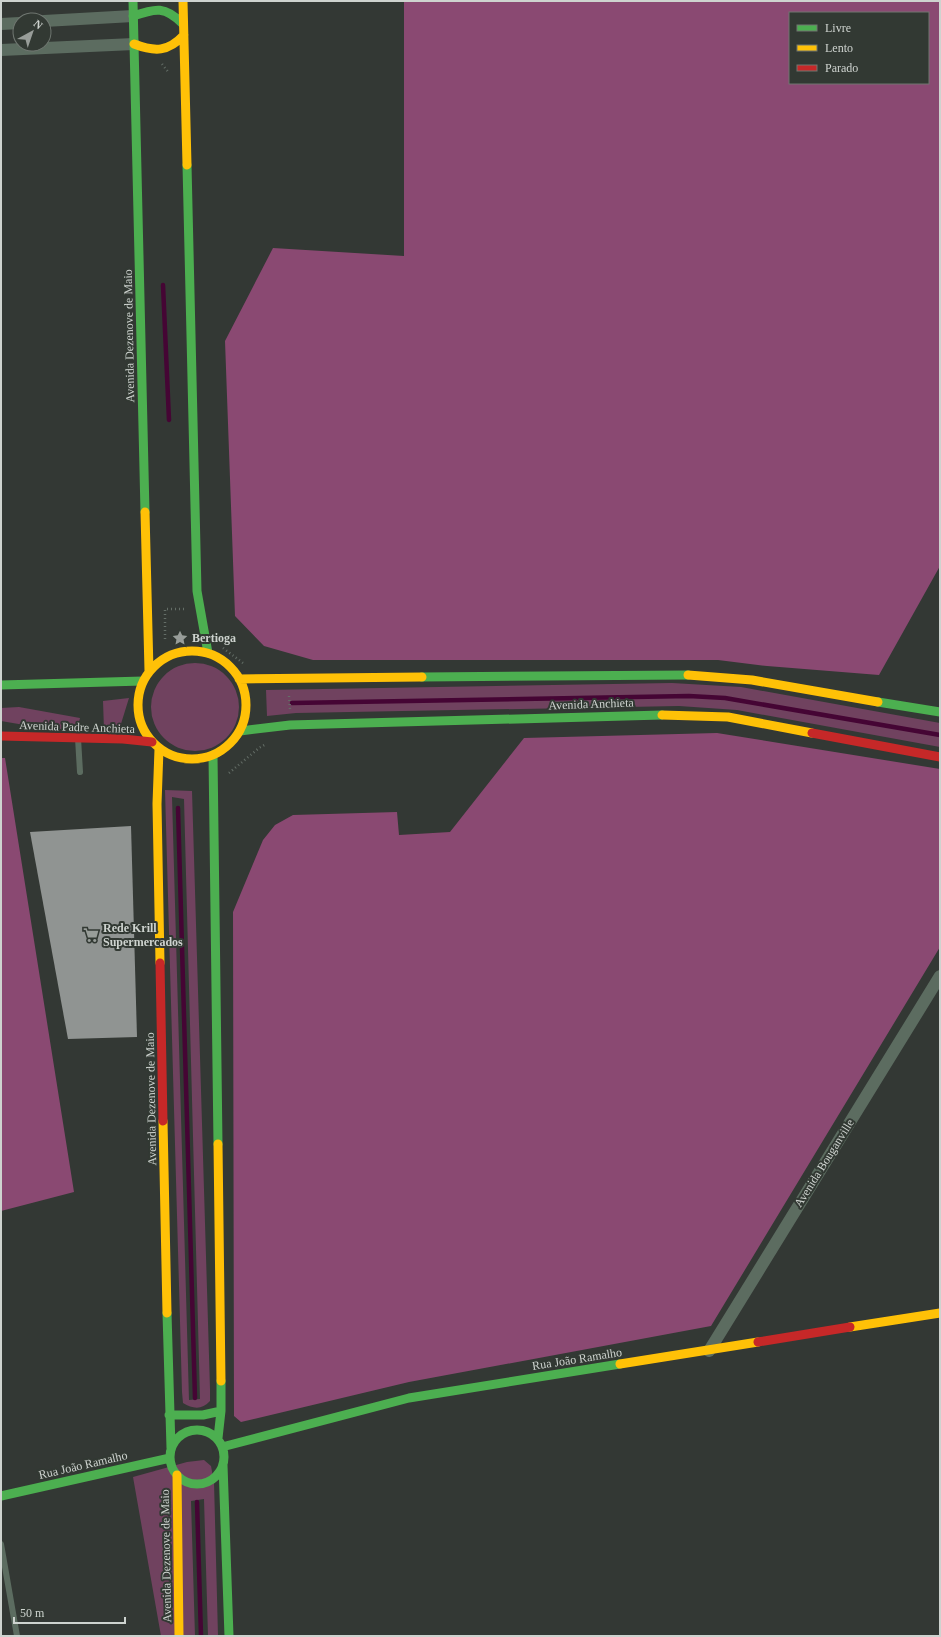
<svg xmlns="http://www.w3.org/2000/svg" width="941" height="1637" font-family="Georgia,serif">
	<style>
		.green { fill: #70425f; fill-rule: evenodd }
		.forest { fill: #8a4972; fill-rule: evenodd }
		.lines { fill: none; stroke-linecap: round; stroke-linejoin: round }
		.stream { stroke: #450534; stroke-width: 4.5 }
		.building { fill: #909492 }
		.path { stroke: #646e67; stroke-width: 2.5; stroke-dasharray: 1 3; stroke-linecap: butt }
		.lane { stroke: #5c6c60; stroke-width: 6 }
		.street { stroke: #5c6c60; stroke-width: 12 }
		.fast { stroke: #4caf50; stroke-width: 9 }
		.slow { stroke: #ffc107; stroke-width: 9 }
		.jam { stroke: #c62828; stroke-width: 9 }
		.labels { text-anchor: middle; stroke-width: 4; stroke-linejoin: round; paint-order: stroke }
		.street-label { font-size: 12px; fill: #ced3cf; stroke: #323933 }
		.poi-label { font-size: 12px; font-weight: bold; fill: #ced3cf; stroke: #323933; text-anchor: start }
	</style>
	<rect width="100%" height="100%" fill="#333834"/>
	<path class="green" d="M151 707a44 44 0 1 1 88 0a44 44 0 1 1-88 0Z
		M672,683L741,687L940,723V747L737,710L679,706L296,713L267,716L266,690Z
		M129,698L120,727L104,730L103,701Z
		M19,707L80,718L77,730L42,728L1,721V708Z
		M165,790L192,791L210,1389V1401C202,1410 193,1409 183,1403L182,1392ZM172,797L184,799L200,1399L189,1400Z
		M204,1460L211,1466L214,1482L218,1636H208L204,1499L191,1501L195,1636H161L133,1477L187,1462Z"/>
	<path class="forest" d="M404,1H940V566L879,675L767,666L718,660H313L264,646L235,616L225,341L273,248L404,256ZM790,13H928V83H790Z
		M717,733L940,769V947L711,1326L409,1382L241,1422L234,1416L233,912L263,840L275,825L293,815L397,812L399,835L450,832L524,738Z
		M1,758H5L74,1192L1,1211Z"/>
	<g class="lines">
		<path class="stream" d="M163,285L169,420
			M292,703L689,696L725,698L940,735
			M178,808L195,1398
			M197,1502L201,1636"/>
	</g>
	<path class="building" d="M131,826L137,1037L68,1039L30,832Z"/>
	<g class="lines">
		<path class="path" d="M162,64L169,73
			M165,639V609H185
			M223,648L243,663
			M289,696L290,709
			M229,773L259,748L266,744"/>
		<path class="lane" d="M78,738L80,772
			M1,1544L17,1636"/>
		<path class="street" d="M44,21L133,16
			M1,24L20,23
			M1,50L134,44
			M709,1351L940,976"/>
		<path class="fast" d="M133,1L145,512
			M133,16C156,8 165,6 183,24
			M187,165L197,591L208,653
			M422,677L688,675
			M1,685L143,681
			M878,702L940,712
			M240,731L290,725L662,715
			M213,755L218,1144
			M167,1313L171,1448
			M169,1415H203L221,1411
			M170 1457a27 27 0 1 1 54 0a27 27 0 1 1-54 0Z
			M218,1438L221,1411V1381
			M222,1447L409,1398L620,1364
			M223,1465L229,1636
			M1,1496L170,1458"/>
		<path class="slow" d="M183,1L187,165
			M134,44C155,52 168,52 184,35
			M145,512L149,671
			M138 705a54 54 0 1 1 108 0a54 54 0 1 1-108 0Z
			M688,675L752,680L878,702
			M239,679L422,677
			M662,715L728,717L812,733
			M159,749L157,804L160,963
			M163,1121L167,1313
			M218,1144L221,1381
			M850,1327L940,1313
			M620,1364L758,1342
			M177,1475L179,1636"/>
		<path class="jam" d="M812,733L940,757
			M1,736L123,739L152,742
			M160,963L163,1121
			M758,1342L850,1327"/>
	</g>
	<defs>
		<symbol id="sight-bare" viewBox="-9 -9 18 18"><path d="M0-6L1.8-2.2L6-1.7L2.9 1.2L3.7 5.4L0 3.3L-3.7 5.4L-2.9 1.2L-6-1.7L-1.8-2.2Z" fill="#989d99" stroke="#323933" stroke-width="2.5" paint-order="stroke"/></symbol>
		<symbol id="supermarket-bare" viewBox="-9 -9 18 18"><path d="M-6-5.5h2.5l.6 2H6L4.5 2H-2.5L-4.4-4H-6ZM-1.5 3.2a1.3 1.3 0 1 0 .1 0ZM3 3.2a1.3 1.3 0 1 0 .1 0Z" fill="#989d99" stroke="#323933" stroke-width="2.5" paint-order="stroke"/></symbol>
	</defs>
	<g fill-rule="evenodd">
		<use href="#sight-bare" x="169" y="627" width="22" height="22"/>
		<use href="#supermarket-bare" x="80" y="924" width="22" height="22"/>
	</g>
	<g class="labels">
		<g class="street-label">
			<text transform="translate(129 336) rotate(-91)" y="4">Avenida Dezenove de Maio</text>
			<text transform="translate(591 704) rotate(-2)" y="4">Avenida Anchieta</text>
			<text transform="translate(77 727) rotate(2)" y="4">Avenida Padre Anchieta</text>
			<text transform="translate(151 1099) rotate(-91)" y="4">Avenida Dezenove de Maio</text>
			<text transform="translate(824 1163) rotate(-58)" y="4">Avenida Bouganville</text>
			<text transform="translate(577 1359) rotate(-9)" y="4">Rua João Ramalho</text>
			<text transform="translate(83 1465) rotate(-13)" y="4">Rua João Ramalho</text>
			<text transform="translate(166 1556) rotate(-91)" y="4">Avenida Dezenove de Maio</text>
		</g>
		<g class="poi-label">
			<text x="192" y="642">Bertioga</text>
			<text x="103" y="932">Rede Krill<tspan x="103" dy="14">Supermercados</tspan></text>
		</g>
	</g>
	<rect width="941" height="1637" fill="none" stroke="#ced3cf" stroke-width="4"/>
	<rect x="789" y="12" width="140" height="72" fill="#323933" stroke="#707771"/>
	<rect x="797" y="25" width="20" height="6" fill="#4caf50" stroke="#707771"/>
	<text x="825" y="32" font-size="12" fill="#ced3cf">Livre</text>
	<rect x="797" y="45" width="20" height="6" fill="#ffc107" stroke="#707771"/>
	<text x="825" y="52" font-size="12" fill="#ced3cf">Lento</text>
	<rect x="797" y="65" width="20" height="6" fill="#c62828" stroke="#707771"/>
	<text x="825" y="72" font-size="12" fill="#ced3cf">Parado</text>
	<g transform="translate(32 32) rotate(40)"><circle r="19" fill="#323933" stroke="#707771"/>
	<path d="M0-3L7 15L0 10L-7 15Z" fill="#989d99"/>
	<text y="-6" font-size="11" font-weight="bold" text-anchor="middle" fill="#ced3cf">N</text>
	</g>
	<path d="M14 1617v6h111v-6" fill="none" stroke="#ced3cf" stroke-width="2"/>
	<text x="20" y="1617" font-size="12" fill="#ced3cf" stroke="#323933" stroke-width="3" paint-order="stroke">50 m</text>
</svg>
